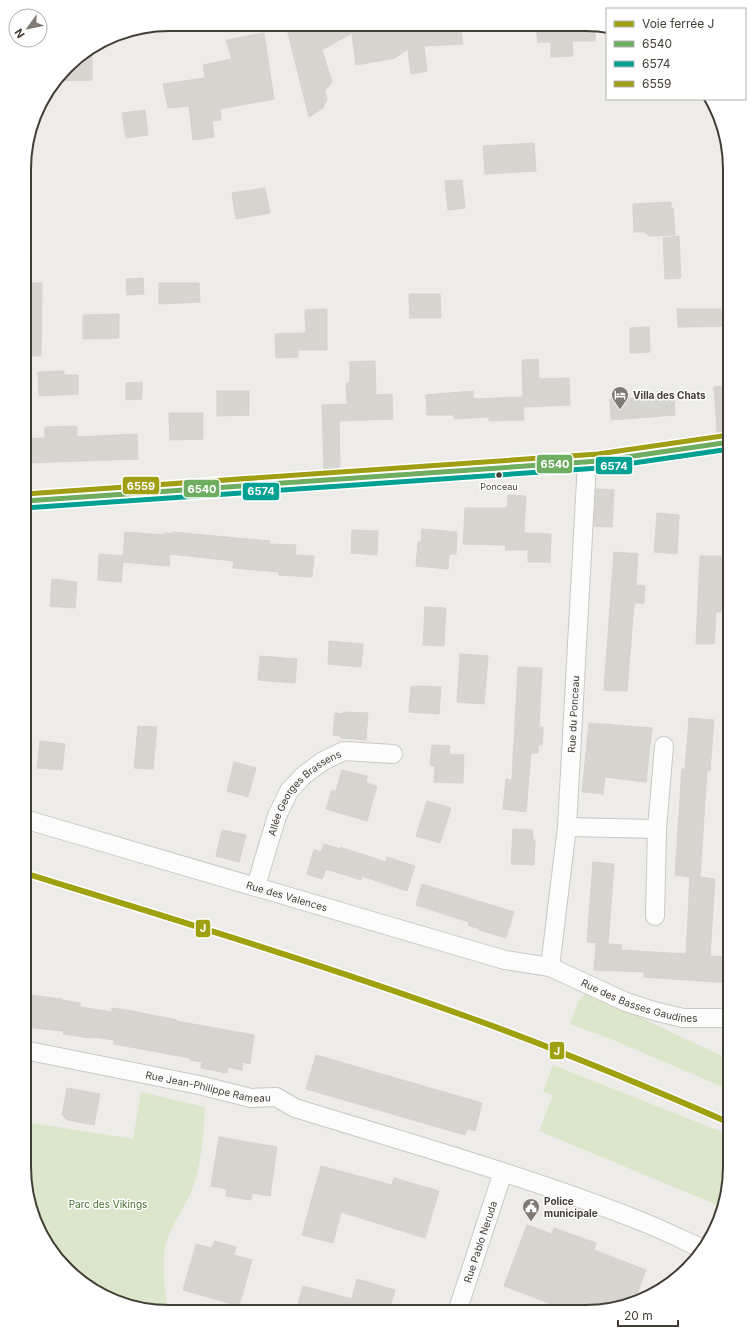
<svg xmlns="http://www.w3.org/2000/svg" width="754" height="1336" font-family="Inter,sans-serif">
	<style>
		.green { fill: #dbe6ca }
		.building { fill: #d7d5d0; stroke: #d6d3ce }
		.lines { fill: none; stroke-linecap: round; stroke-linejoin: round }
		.minor-casing { stroke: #cac8c4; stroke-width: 20 }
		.minor { stroke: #fcfcfc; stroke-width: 18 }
		.bus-1-casing { stroke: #fff; stroke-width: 8 }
		.bus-2-casing { stroke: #fff; stroke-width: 8 }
		.bus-3-casing { stroke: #fff; stroke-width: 8 }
		.bus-1 { stroke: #6fad60; stroke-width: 5 }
		.bus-2 { stroke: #00a092; stroke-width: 5 }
		.bus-3 { stroke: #a09e13; stroke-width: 5 }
		.rail-1-casing { stroke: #fff; stroke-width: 9 }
		.rail-1 { stroke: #9fa110; stroke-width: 6 }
		.bus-dot { fill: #433e35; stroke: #fff; stroke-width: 1.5 }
		.labels { text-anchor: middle; stroke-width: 3; stroke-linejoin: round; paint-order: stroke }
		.bus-label { font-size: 9px; fill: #433e35; stroke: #fff }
		.poi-label { font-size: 10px; font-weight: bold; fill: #433e35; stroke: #fff; text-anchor: start }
		.street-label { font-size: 10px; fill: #433e35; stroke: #fff }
		.park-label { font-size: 10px; fill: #456f2e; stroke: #fff }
		.rim { fill: none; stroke: #433e35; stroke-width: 2 }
		.line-badge { stroke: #fff; stroke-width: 1.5 }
		.badge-label { font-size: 11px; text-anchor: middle; font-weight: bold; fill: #fff }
	</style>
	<rect width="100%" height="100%" fill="#eeece8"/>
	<path class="green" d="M586,994L612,1004L730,1060V1090L613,1040L570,1024L579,1000Z
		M553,1065L730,1135V1176L722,1207L539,1131L553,1095L543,1092Z
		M141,1092L205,1107C203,1137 202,1169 189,1197C181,1213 171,1226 166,1243C161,1261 166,1292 167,1311H150L114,1301L74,1276L32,1214L25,1175L32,1123L133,1139Z"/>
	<path class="building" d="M286,25L413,26V29L438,26H460L463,44L424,46L427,71L411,74L408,49L395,58L356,65L352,33L322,50L332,82L325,91L327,99L323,108L309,117Z
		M536,26L595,27V41H572L573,56L551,57V42H538Z
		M264,33L274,99L220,109L221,120L212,121L214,137L193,140L189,106L168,108L163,84L205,78L203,65L232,59L226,40Z
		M92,49V80L57,81L73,60Z
		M145,110L148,135L126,138L122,113Z
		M534,143L536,171L485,174L483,146Z
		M462,180L465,208L448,210L445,181Z
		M265,188L270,213L236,219L232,193Z
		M671,202V208H673L675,235L649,236L644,232H634L633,204Z
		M679,236L681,278L665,279L663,238Z
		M143,278L144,294L127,295L126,279Z
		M25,283H42L41,356H25Z
		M159,283H199L200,302L159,304Z
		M409,294H440L441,318H410Z
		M327,309V350H298V357L276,358L275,334L306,333L305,310Z
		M677,309H730V326L678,327Z
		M119,314V338L83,339V315Z
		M649,327L650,352L630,353V328Z
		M538,359L539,379L569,378L570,405L523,407L524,420L489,421V417L454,419V415H427L426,395L473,391V399L523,397L522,360Z
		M375,361L376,395L392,394L393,419L339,421L340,466L337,469L324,470L322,405L347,404L346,383H350V362Z
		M64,371V375H78V394L39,396L38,372Z
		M142,382V399L126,400V383Z
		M730,386V432L717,433L714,387Z
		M217,391H249V415L217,416Z
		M674,396L675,415L611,420L610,399Z
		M169,413H203V439L170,440Z
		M77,426V437L137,434L138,459L25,463V439L45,438V427Z
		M596,489L614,490L612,527L594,526Z
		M508,495L526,496L524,533L551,534L550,562H528V550H505L506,545L463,544L465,508H507Z
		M657,513L679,515L677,554L654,552Z
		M422,529L457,532L456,554H449L448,569L416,566L418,542H421Z
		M352,530L378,531L377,555L351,553Z
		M125,532L164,535V533L172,534V532L270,541L269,544L296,545L295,555L314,556L312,577L279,575V572L233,568L234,561L170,554L169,566L123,562L121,582L98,580L99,554L123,556Z
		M614,552L638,554L636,585L645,586L644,603H634L627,691L604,690Z
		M700,556H730V579H724L723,612H716L714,644H696Z
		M52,579L77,582L75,608L50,606Z
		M425,607L446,608L444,646L423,645Z
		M329,641L363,644L361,667L328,664Z
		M460,654L488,656L484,704L457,702Z
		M260,656L297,659L295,683L258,680Z
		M518,667L542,668L539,727H543L542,745H538V753H531L526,812L503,809L506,779L512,780Z
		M420,686L441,687L439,714L409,712L411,687Z
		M343,712L368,713L366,740L341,738V736L333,735L335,713L343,714Z
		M689,718L714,720L710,771L707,770L700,877L715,879L710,956L730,957V983L644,977V972L594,970L596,943L622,945L621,950L686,954L690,877L675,875L682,769H685Z
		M589,723L652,728L646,782L605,777L603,794L582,792Z
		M138,726L157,727L153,769L134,768Z
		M40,741L65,744L62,770L37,768Z
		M432,745L450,746L449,754L464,755L463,783L434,782L435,766L430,765Z
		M234,762L256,768L248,797L227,791Z
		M342,770L367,776L366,783L377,786L367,821L326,809L332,790L336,791Z
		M427,801L451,808L440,843L416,836Z
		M513,829L532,830L533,840H535L534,865L511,864Z
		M222,830L246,835L239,862L216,856Z
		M324,844L340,849V847L386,862L387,857L415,866L407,891L362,876L361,880L326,869L322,879L307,874L314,850L321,852Z
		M593,862L614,864L608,944L587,942Z
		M422,884L514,912L506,938L479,930V929L468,925L469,922L416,905Z
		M28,995L62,999V1000L80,1003V1007L112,1012V1008L132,1011L177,1020L176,1021L254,1035L250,1064L243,1062L242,1070L228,1067L227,1073L201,1068L202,1062L190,1060V1058L114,1044V1040L92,1037L90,1038L63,1034L64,1031L24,1027Z
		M316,1055L482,1103L475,1131L467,1129L465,1135L306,1089Z
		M67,1088L100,1094L94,1125L67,1120L62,1115Z
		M219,1137L277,1147L270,1196L252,1193L251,1200L226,1196L227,1189L211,1186Z
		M321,1166L392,1185L394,1178L439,1191L425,1238L341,1212L333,1243L302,1235Z
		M527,1225L552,1234L554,1228L596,1243L594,1250L646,1270L634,1303L585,1312H572L504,1286Z
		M215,1241L236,1247L234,1255L252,1260L239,1306L183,1290L196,1244L211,1248Z
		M357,1279L395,1290L389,1311H296L303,1286L352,1299Z"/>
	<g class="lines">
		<defs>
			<g id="minor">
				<path d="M25,501L599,461L730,442"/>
				<path id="s1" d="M24,819L505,960L550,967L626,1002L654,1011L683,1018H730"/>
				<path d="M567,827L657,829L664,746"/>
				<path id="s2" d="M256,886L277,816L289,791L304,775L323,761L344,751L393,754"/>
				<path d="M655,916L657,829"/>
				<path id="s3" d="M550,967L567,827L587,462"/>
				<path id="s4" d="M24,1050L199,1085L251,1098L276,1097L295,1108C412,1144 529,1177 643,1222C663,1230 683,1240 703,1249"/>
				<path id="s5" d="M457,1312L503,1172"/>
			</g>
		</defs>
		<use href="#minor" class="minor-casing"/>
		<use href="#minor" class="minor"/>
		<defs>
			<path id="bus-1" d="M25,501L599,461L730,442"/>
			<path id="bus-2" d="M25,508L599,468L730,449"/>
			<path id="bus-3" d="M25,494L598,454L729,435"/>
		</defs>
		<use href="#bus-1" class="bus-1-casing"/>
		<use href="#bus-2" class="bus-2-casing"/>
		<use href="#bus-3" class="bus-3-casing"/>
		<use href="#bus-1" class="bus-1"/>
		<use href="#bus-2" class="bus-2"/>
		<use href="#bus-3" class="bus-3"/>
		<defs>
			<path id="rail-1" d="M24,873C173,919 322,964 468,1017C557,1049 643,1085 730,1123"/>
		</defs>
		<use href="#rail-1" class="rail-1-casing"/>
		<use href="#rail-1" class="rail-1"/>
	</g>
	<defs>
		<symbol id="hotel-pin" viewBox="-11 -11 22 30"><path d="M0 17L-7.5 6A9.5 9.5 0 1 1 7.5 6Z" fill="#7f7b74" stroke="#fff"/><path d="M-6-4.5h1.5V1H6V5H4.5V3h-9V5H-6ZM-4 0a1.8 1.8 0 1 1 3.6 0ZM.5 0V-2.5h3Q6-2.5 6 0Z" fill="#fff"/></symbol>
		<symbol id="civic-pin" viewBox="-11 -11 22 30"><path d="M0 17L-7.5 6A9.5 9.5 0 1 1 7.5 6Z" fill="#7f7b74" stroke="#fff"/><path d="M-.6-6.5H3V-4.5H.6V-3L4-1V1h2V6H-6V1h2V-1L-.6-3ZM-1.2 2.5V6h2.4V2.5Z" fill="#fff"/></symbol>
	</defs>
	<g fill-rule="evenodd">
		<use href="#hotel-pin" x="610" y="385" width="20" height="27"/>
		<use href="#civic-pin" x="521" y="1197" width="20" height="27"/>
	</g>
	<circle class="bus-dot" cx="499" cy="475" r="3.5"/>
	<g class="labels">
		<g class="bus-label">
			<text x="499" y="490">Ponceau</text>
		</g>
		<g class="poi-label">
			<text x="633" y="399">Villa des Chats</text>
			<text x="544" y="1205">Police<tspan x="544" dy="12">municipale</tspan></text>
		</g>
		<g class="street-label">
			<text dy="4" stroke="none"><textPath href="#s3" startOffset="254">Rue du Ponceau</textPath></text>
			<text dy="4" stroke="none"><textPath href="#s2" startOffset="109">Allée Georges Brassens</textPath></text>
			<text dy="4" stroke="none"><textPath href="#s1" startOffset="274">Rue des Valences</textPath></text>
			<text dy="4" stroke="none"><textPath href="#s1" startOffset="643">Rue des Basses Gaudines</textPath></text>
			<text dy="4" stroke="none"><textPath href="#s4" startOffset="188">Rue Jean-Philippe Rameau</textPath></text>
			<text dy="4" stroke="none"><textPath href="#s5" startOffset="74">Rue Pablo Neruda</textPath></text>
		</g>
		<g class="park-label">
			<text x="108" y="1208">Parc des Vikings</text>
		</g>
	</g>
	<path d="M0 0H754V1336H0ZM169 31H585A138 138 0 0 1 723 169V1167A138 138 0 0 1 585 1305H169A138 138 0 0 1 31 1167V169A138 138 0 0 1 169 31Z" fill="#fff" fill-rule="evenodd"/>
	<path class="rim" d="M169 31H585A138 138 0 0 1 723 169V1167A138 138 0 0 1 585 1305H169A138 138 0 0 1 31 1167V169A138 138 0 0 1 169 31Z"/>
	<g class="line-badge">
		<rect x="536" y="454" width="37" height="20" rx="4" fill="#6fad60"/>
		<rect x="595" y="456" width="38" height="19" rx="4" fill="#00a092"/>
		<rect x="122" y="476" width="38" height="19" rx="4" fill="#a09e13"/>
		<rect x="183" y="479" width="37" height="19" rx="4" fill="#6fad60"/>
		<rect x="242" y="482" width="38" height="19" rx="4" fill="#00a092"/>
		<rect x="195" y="919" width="16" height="19" rx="4" fill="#9fa110"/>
		<rect x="549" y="1041" width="16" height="19" rx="4" fill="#9fa110"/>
	</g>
	<g class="badge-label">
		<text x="555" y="468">6540</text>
		<text x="614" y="470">6574</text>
		<text x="141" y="490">6559</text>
		<text x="202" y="493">6540</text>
		<text x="261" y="495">6574</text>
		<text x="203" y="932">J</text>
		<text x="557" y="1055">J</text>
	</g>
	<rect x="606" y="8" width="140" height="92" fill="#ffffff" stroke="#b4b2ae"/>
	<rect x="614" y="21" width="20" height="6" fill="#9fa110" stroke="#b4b2ae"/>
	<text x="642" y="28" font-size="12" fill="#433e35">Voie ferrée J</text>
	<rect x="614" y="41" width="20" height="6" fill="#6fad60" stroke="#b4b2ae"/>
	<text x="642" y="48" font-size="12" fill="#433e35">6540</text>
	<rect x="614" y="61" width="20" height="6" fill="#00a092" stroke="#b4b2ae"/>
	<text x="642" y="68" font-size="12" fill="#433e35">6574</text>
	<rect x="614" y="81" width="20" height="6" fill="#a09e13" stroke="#b4b2ae"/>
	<text x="642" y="88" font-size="12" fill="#433e35">6559</text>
	<g transform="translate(28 28) rotate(237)"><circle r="19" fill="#ffffff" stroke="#b4b2ae"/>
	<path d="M0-3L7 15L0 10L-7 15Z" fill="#7f7b74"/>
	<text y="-6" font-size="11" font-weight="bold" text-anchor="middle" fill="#433e35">N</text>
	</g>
	<path d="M618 1320v6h60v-6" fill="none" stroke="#433e35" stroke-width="2"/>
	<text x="624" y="1320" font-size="12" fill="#433e35" stroke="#ffffff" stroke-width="3" paint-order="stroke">20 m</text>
</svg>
